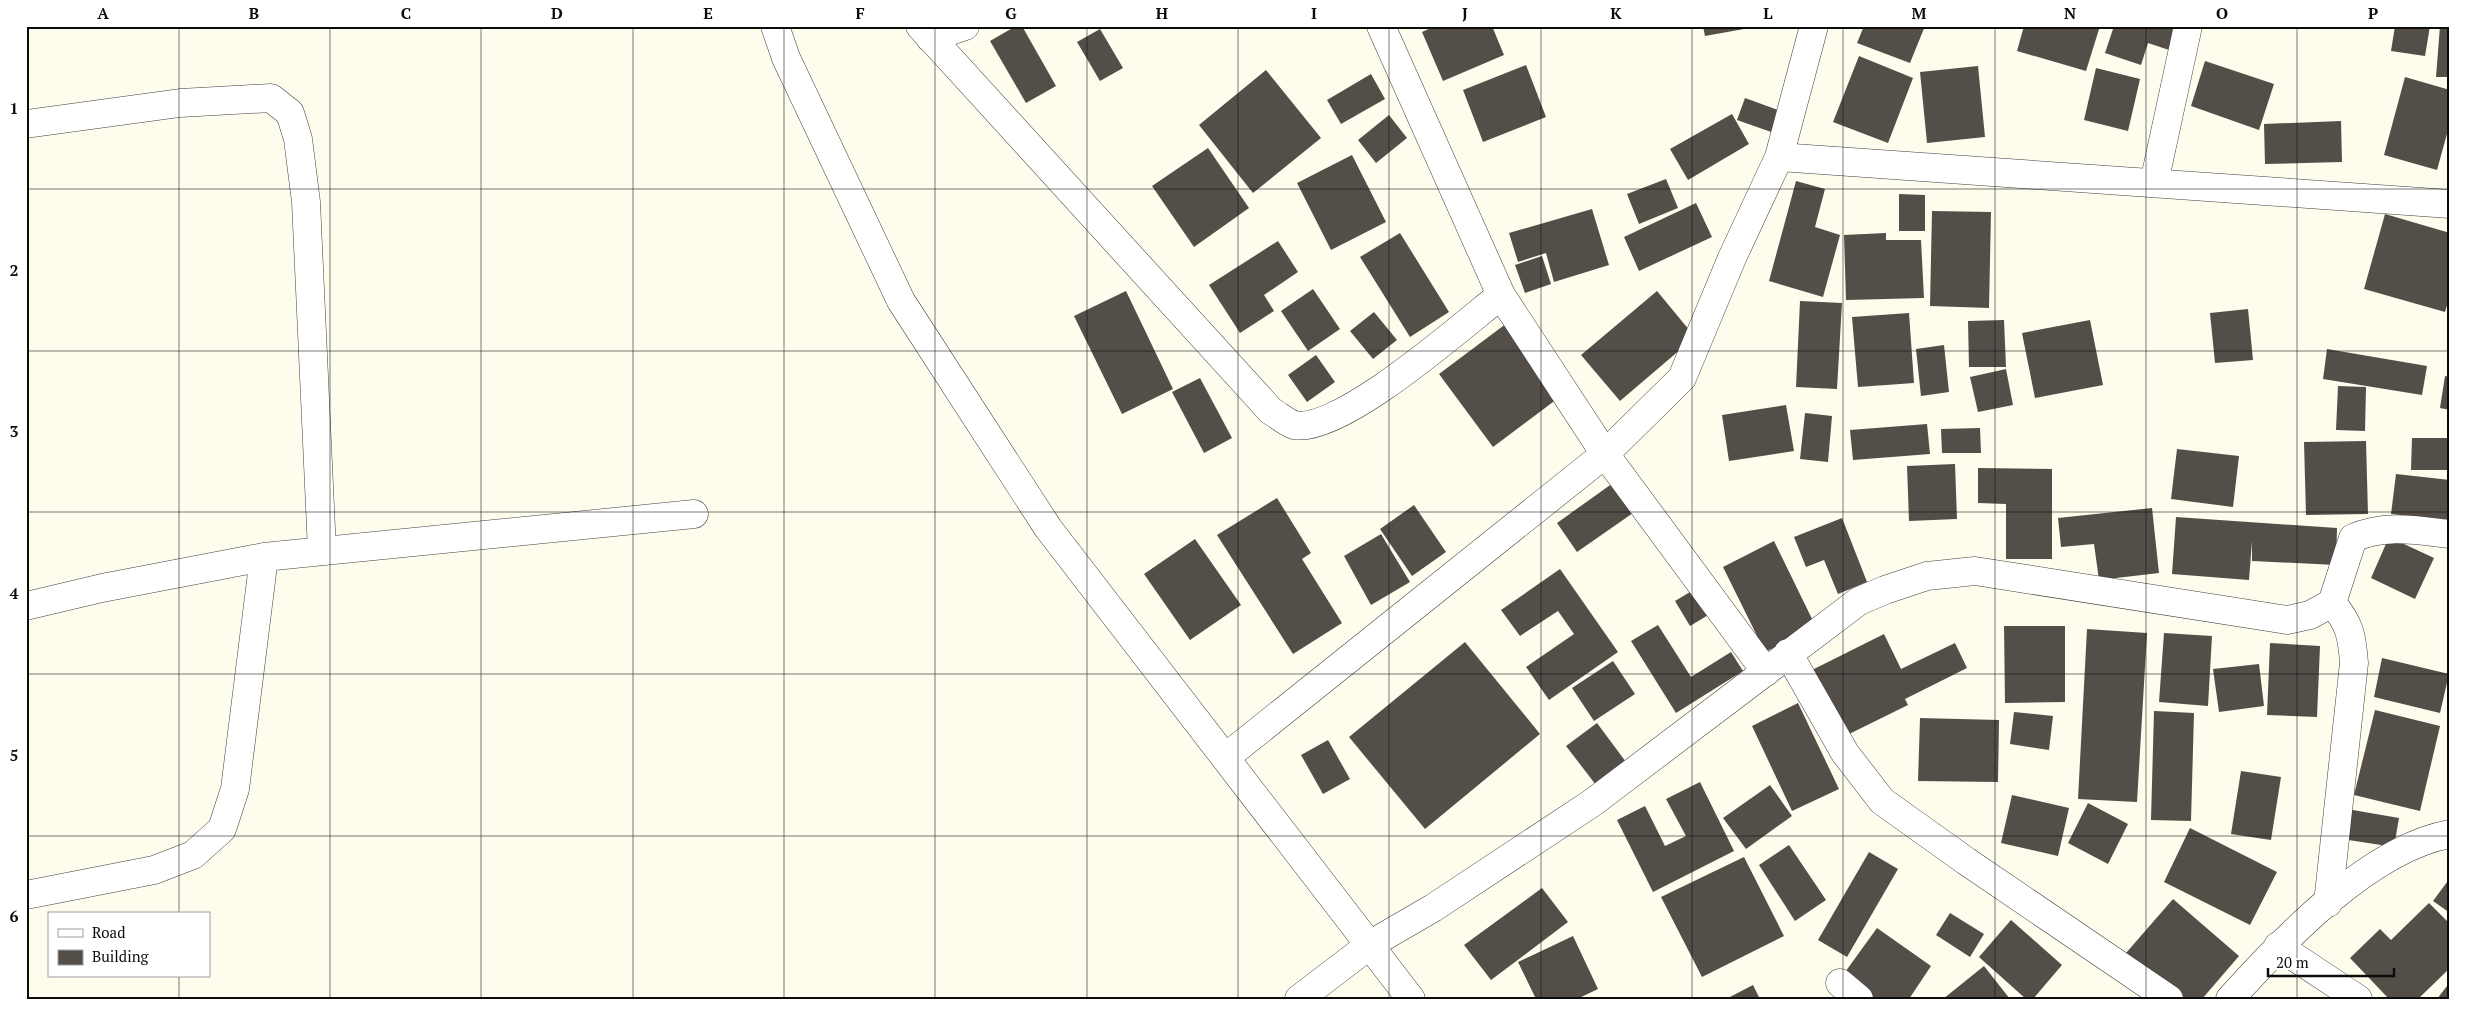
<svg xmlns="http://www.w3.org/2000/svg" width="2476" height="1025" font-family="'PT Serif',serif">
	<style>
		.building { fill: #544e49 }
		.lines { fill: none; stroke-linecap: round; stroke-linejoin: round }
		.minor-casing { stroke: #3f3f3f; stroke-width: 29 }
		.minor { stroke: #fff; stroke-width: 28 }
		.grid { fill: none; stroke: #0c0c0c; stroke-width: 1; stroke-opacity: 0.55 }
		.neatline { fill: none; stroke: #0c0c0c; stroke-width: 2 }
		.grid-label { font-size: 16px; text-anchor: middle; font-weight: bold; fill: #0c0c0c }
	</style>
	<rect width="100%" height="100%" fill="#fefcec"/>
	<path class="building" d="M1016,26H1022L1056,86L1026,103L990,41Z
		M1435,26H1492L1504,55L1443,81L1422,32Z
		M1703,26H1755V27L1705,36Z
		M1864,26H1925L1910,63L1857,43Z
		M2024,26H2100L2086,71L2017,51Z
		M2114,26H2180L2172,51L2148,43L2141,65L2105,53Z
		M2395,26H2430L2425,56L2391,51Z
		M2440,26H2450V77H2436Z
		M1100,29L1123,68L1100,81L1077,42Z
		M1859,56L1913,78L1888,143L1833,122Z
		M2205,61L2274,84L2259,130L2191,106Z
		M1526,65L1546,117L1483,142L1463,90Z
		M1978,66L1985,137L1927,143L1920,72Z
		M2096,68L2140,79L2128,131L2084,120Z
		M1266,70L1321,138L1253,193L1199,125Z
		M1371,74L1385,99L1341,124L1327,100Z
		M2405,77L2450,90V123L2437,170L2384,155Z
		M1745,98L1781,111L1774,133L1737,120Z
		M1732,114L1749,144L1688,180L1670,149Z
		M1389,115L1407,138L1376,163L1358,140Z
		M2341,121L2342,162L2265,164L2264,124Z
		M1208,148L1249,208L1194,247L1152,186Z
		M1352,155L1386,222L1331,250L1297,183Z
		M1666,179L1678,208L1639,224L1627,194Z
		M1796,181L1825,189L1815,227L1840,235L1823,297L1769,281Z
		M1899,194L1925,195V231H1899Z
		M1696,203L1712,237L1639,271L1624,237Z
		M1592,209L1609,265L1554,282L1546,253L1518,262L1509,233Z
		M1932,211L1991,212L1989,308L1930,306Z
		M2385,214L2450,233V295L2445,312L2364,289Z
		M1400,233L1449,312L1410,337L1360,257Z
		M1886,233V240H1921L1924,298L1846,300L1844,235Z
		M1278,241L1298,272L1264,295L1274,311L1240,333L1209,285Z
		M1542,256L1551,284L1525,293L1515,265Z
		M1313,289L1340,329L1308,351L1281,311Z
		M1126,291L1173,389L1122,414L1074,316Z
		M1657,291L1695,337L1620,401L1581,355Z
		M1800,301L1842,303L1837,389L1796,387Z
		M2248,309L2253,360L2215,363L2210,313Z
		M1374,312L1397,340L1373,359L1350,331Z
		M1909,313L1914,383L1858,387L1852,317Z
		M2004,320L2006,367H1969L1968,321Z
		M2090,320L2103,385L2035,398L2022,333Z
		M1507,323L1561,396L1493,447L1439,374Z
		M1944,345L1949,392L1921,396L1916,349Z
		M2327,349L2427,366L2422,395L2323,379Z
		M1316,355L1335,382L1307,402L1288,375Z
		M2006,369L2013,405L1978,412L1970,377Z
		M2445,376L2450,377V410L2440,408Z
		M1200,378L1232,438L1204,453L1172,392Z
		M2338,386L2366,387L2365,431L2336,430Z
		M1786,405L1794,451L1729,461L1722,415Z
		M1805,413L1832,416L1828,462L1800,459Z
		M1927,424L1930,454L1853,460L1850,430Z
		M1980,428L1981,453H1942L1941,429Z
		M2412,438H2450V470H2411Z
		M2366,441L2368,514L2306,515L2304,442Z
		M2177,449L2239,456L2233,507L2171,499Z
		M1955,464L1957,519L1909,521L1907,466Z
		M1978,468L2052,469V559H2006V504L1978,503Z
		M2396,474L2450,480V520L2391,514Z
		M1613,483L1633,513L1577,552L1557,523Z
		M1277,498L1311,553L1302,559L1342,623L1293,654L1217,535Z
		M1414,505L1446,552L1412,576L1380,529Z
		M2152,508L2159,573L2099,580L2094,544L2061,547L2058,518Z
		M2176,517L2337,528L2336,565L2252,561V541L2249,580L2172,574Z
		M1842,518L1867,582L1838,594L1824,560L1806,567L1794,537Z
		M1381,534L1410,582L1371,605L1344,556Z
		M2389,537L2434,558L2415,599L2371,578Z
		M1195,539L1241,605L1190,640L1144,574Z
		M1774,541L1816,627L1765,652L1723,567Z
		M1560,569L1618,652L1549,700L1526,667L1574,634L1558,611L1520,636L1501,610Z
		M1695,589L1710,614L1690,626L1675,601Z
		M1658,625L1691,677L1731,652L1743,671L1676,713L1631,641Z
		M2004,626H2065V702L2005,703Z
		M2087,629L2147,633L2137,802L2078,799Z
		M2164,633L2212,636L2208,706L2159,702Z
		M1884,634L1901,669L1955,643L1967,668L1905,699L1908,705L1841,738L1808,672Z
		M1465,642L1540,734L1425,829L1349,737Z
		M2270,643L2320,646L2317,717L2267,715Z
		M2382,658L2449,674L2440,713L2374,697Z
		M1613,661L1635,694L1594,721L1572,688Z
		M2259,664L2264,706L2219,712L2213,669Z
		M1798,703L1839,789L1792,811L1752,726Z
		M2375,710L2440,726L2420,811L2354,795Z
		M2154,711L2194,713L2191,821L2151,820Z
		M2014,712L2053,716L2049,750L2010,744Z
		M1920,718L1999,720L1998,782L1918,781Z
		M1597,723L1626,762L1596,785L1566,746Z
		M1328,740L1350,779L1323,794L1301,755Z
		M2241,771L2281,777L2271,840L2231,834Z
		M1700,782L1734,851L1653,892L1617,820L1645,806L1665,846L1686,836L1666,799Z
		M1770,785L1792,816L1746,849L1723,818Z
		M2012,795L2069,808L2058,856L2001,843Z
		M2088,803L2128,824L2108,864L2068,843Z
		M2347,809L2399,818L2394,847L2342,839Z
		M2190,828L2277,872L2250,925L2164,882Z
		M1789,845L1826,900L1795,921L1759,865Z
		M1869,852L1898,869L1847,957L1818,940Z
		M1744,857L1784,936L1702,977L1661,897Z
		M2450,878V913L2433,901Z
		M1542,888L1568,922L1491,980L1464,945Z
		M2173,899L2239,956L2202,999H2177L2126,953Z
		M2429,903L2450,924V968L2418,999H2389L2350,958L2380,929L2391,940Z
		M1950,913L1984,934L1970,957L1936,935Z
		M2011,920L2062,965L2033,999H2026L1979,957Z
		M1877,928L1931,966L1909,999H1876L1843,975Z
		M1573,936L1598,989L1577,999H1536L1518,962Z
		M1984,966L2010,999H1943Z
		M2450,982V999H2437Z
		M1753,985L1760,999H1726Z"/>
	<g class="lines">
		<defs>
			<path id="minor" d="M775,26L786,58L901,301L1048,528L1411,999
				M920,26L1271,411C1278,415 1287,423 1294,425C1339,435 1463,325 1501,295
				M1381,26L1501,295L1605,454L1766,672
				M930,38L965,26
				M26,124L180,103L271,98L290,113L298,139L306,202L322,551
				M1779,157L2450,204
				M2154,183L2188,26
				M26,606L102,588L264,557L694,514
				M1788,653L1845,753L1882,801L1966,861L2169,999
				M1226,757L1605,454L1682,378L1732,258L1779,157L1814,26
				M26,895L154,870L193,855L222,829L235,789L264,557
				M2328,903L2354,663C2352,636 2350,624 2332,603
				M2278,946L2358,999
				M1840,983L1859,999
				M1299,999L1371,944L1433,908L1592,803L1859,601L1885,590L1927,576L1975,571L2287,620L2310,615L2332,603L2353,538C2386,524 2415,530 2450,534
				M2230,999C2283,940 2370,848 2450,834"/>
		</defs>
		<use href="#minor" class="minor-casing"/>
		<use href="#minor" class="minor"/>
	</g>
	<path class="grid" d="M179,26V914M330,26V999M481,26V999M633,26V999M784,26V999M935,26V999M1087,26V999M1238,26V999M1389,26V999M1541,26V999M1692,26V999M1843,26V999M1995,26V999M2146,26V999M2297,26V999M26,189H2450M26,351H2450M26,512H2450M26,674H2450M26,836H2450M179,976V999"/>
	<rect width="2476" height="1025" fill="none" stroke="#ffffff" stroke-width="55"/>
	<rect x="48" y="912" width="162" height="65" fill="#ffffff" stroke="#9e9e9e"/>
	<rect x="58" y="929" width="25" height="8" fill="#ffffff" stroke="#9e9e9e"/>
	<text x="92" y="938" font-size="15" fill="#0c0c0c">Road</text>
	<rect x="58" y="950" width="25" height="15" fill="#544e49" stroke="#9e9e9e"/>
	<text x="92" y="962" font-size="15" fill="#0c0c0c">Building</text>
	<path d="M2268 968v8h126v-8" fill="none" stroke="#0c0c0c" stroke-width="2.5"/>
	<text x="2276" y="968" font-size="15" fill="#0c0c0c" stroke="#ffffff" stroke-width="4" paint-order="stroke">20 m</text>
	<rect x="28" y="28" width="2420" height="970" class="neatline"/>
	<g class="grid-label">
		<text x="103" y="19">A</text>
		<text x="254" y="19">B</text>
		<text x="406" y="19">C</text>
		<text x="557" y="19">D</text>
		<text x="708" y="19">E</text>
		<text x="860" y="19">F</text>
		<text x="1011" y="19">G</text>
		<text x="1162" y="19">H</text>
		<text x="1314" y="19">I</text>
		<text x="1465" y="19">J</text>
		<text x="1616" y="19">K</text>
		<text x="1768" y="19">L</text>
		<text x="1919" y="19">M</text>
		<text x="2070" y="19">N</text>
		<text x="2222" y="19">O</text>
		<text x="2373" y="19">P</text>
		<text x="14" y="114">1</text>
		<text x="14" y="276">2</text>
		<text x="14" y="437">3</text>
		<text x="14" y="599">4</text>
		<text x="14" y="761">5</text>
		<text x="14" y="922">6</text>
	</g>
</svg>
